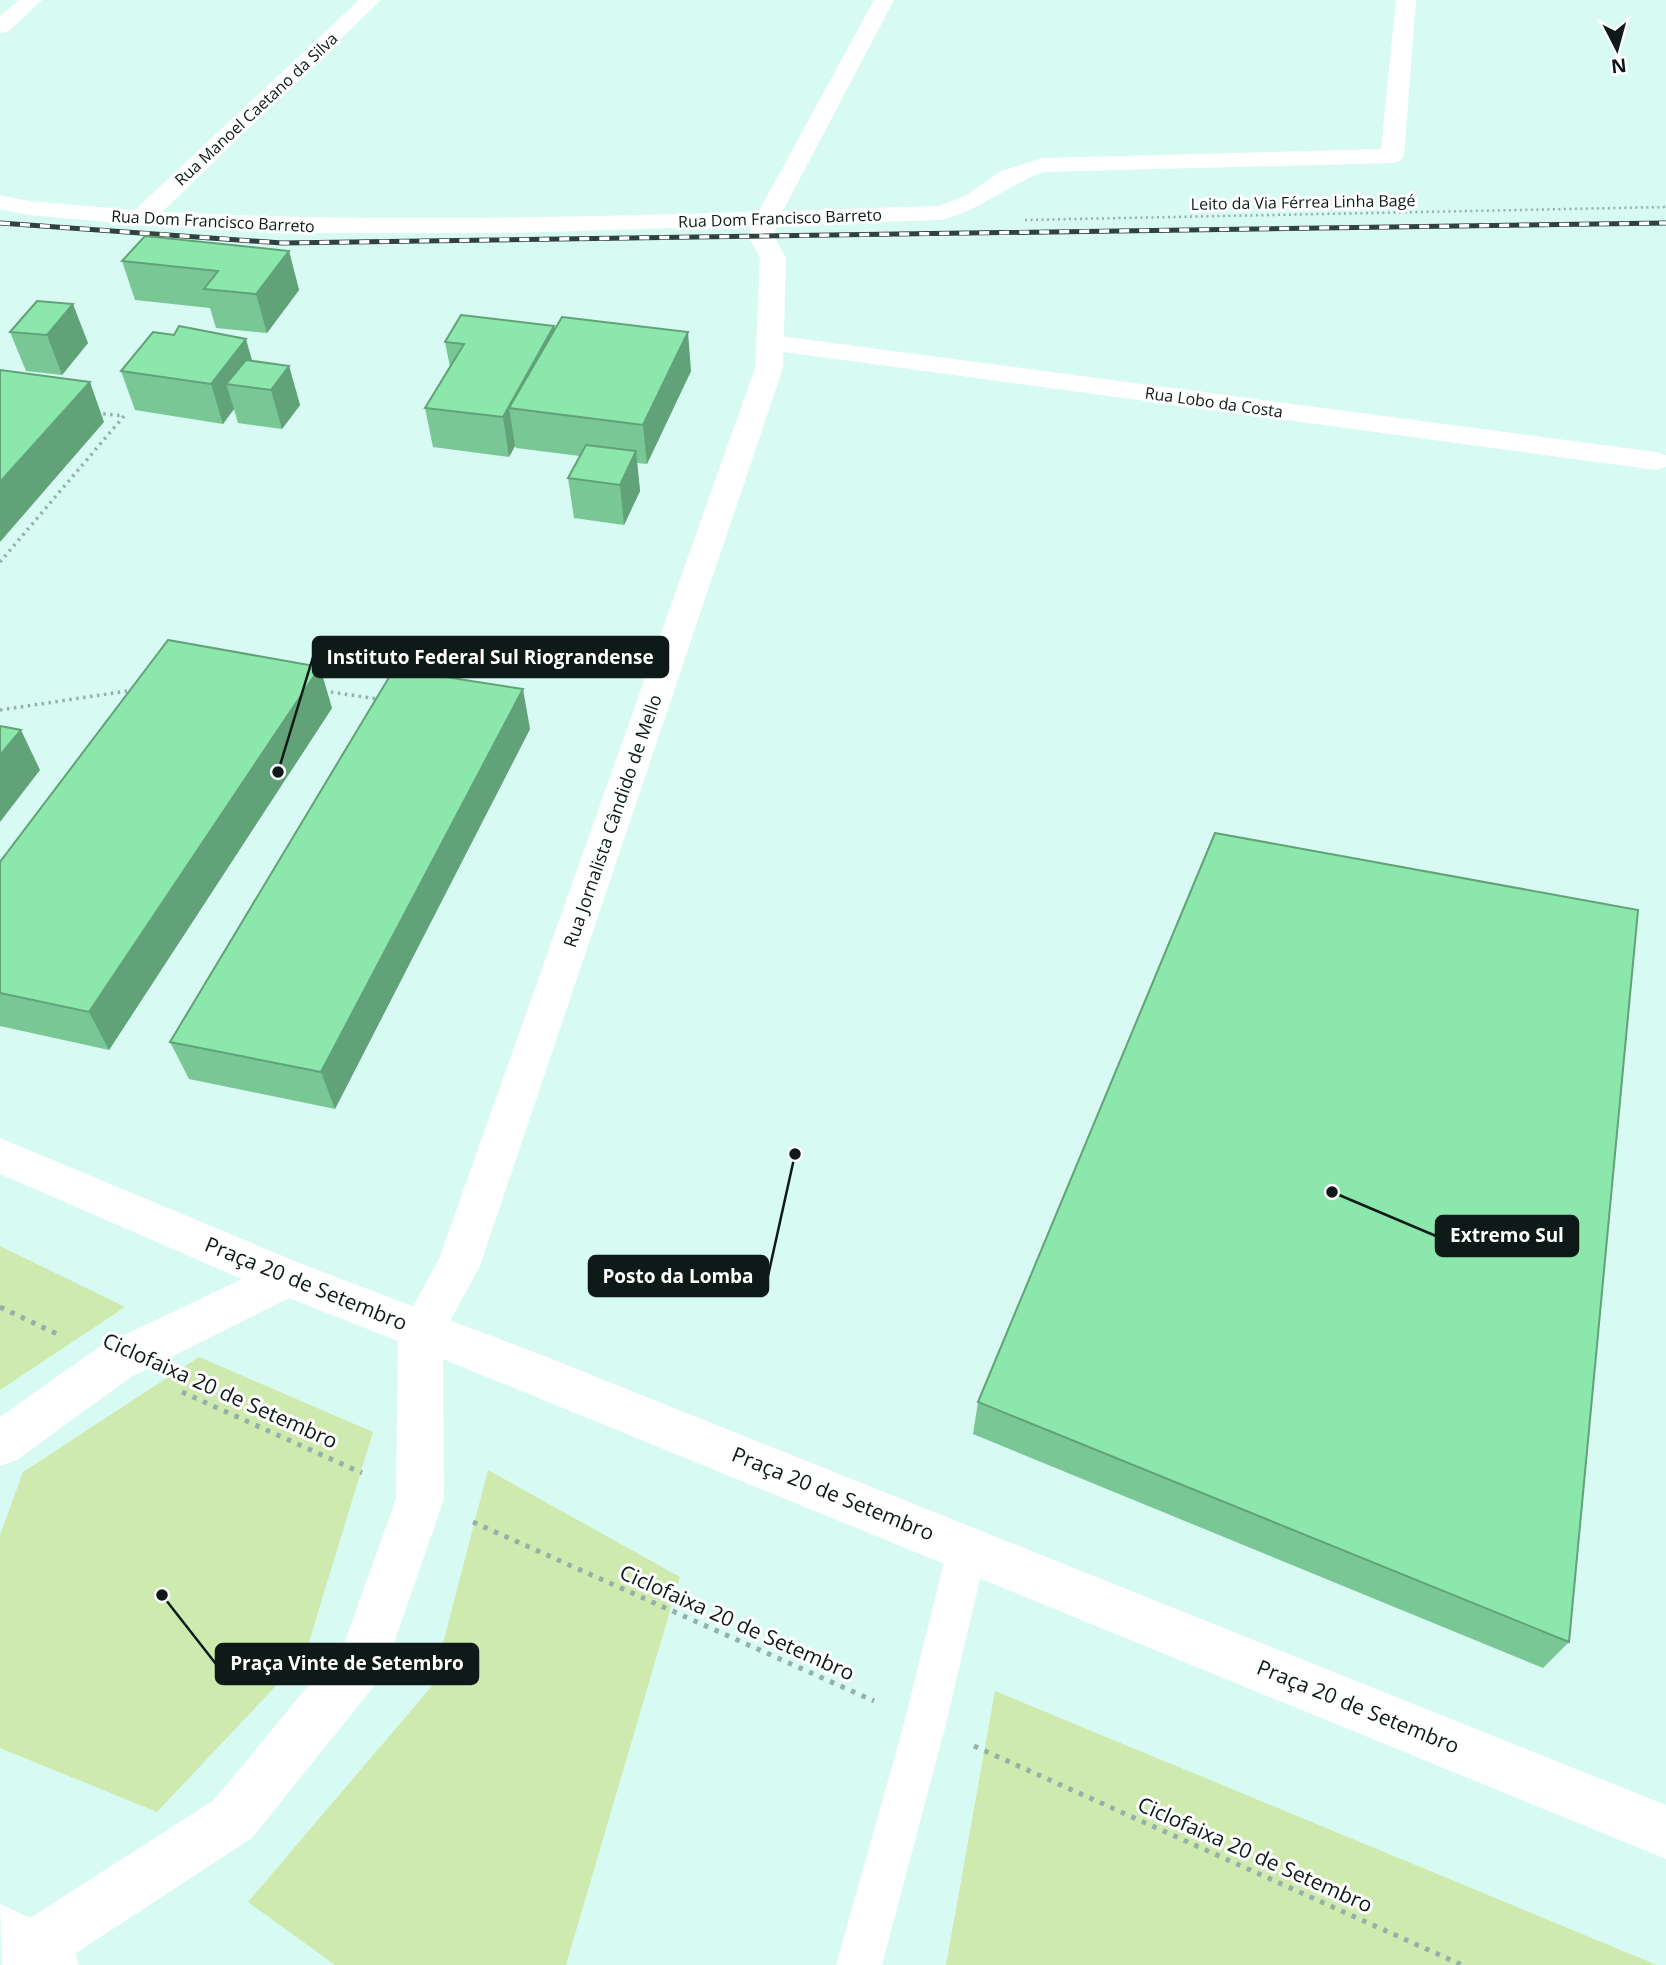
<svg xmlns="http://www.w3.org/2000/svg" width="1666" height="1965" font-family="'Open Sans',sans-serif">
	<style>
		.green { fill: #cfeaae }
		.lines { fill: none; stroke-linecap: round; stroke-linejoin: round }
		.path-far2 { stroke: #95b0ab; stroke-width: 2.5; stroke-dasharray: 2 3.5; stroke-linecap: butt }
		.path-far1 { stroke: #95b0ab; stroke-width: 3.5; stroke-dasharray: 2.5 4.5; stroke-linecap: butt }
		.path { stroke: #95b0ab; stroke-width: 5; stroke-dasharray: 4.5 7; stroke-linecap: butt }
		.service { fill: #fff; fill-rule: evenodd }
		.minor { fill: #fff; fill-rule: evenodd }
		.tertiary { fill: #fff; fill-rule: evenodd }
		.secondary { fill: #fff; fill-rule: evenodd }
		.rail-casing { stroke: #30413e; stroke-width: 5 }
		.rail { stroke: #fefefe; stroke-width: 3.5; stroke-dasharray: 10; stroke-linecap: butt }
		.wall { fill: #78c794 }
		.shaded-wall { fill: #62a278 }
		.building { fill: #8ce7ac; stroke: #62a278; stroke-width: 2 }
		.labels { text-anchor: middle; stroke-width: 6; stroke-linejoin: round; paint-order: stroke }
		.far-street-label { font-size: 16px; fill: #0d1a18; stroke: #fefefe }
		.street-label { font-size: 18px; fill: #0d1a18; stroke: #fefefe }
		.near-street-label { font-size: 21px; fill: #0d1a18; stroke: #fefefe }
		.leader { fill: none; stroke: #0d1a18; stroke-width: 2.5 }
		.callout-dot { fill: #0d1a18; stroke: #fefefe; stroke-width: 2.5 }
		.callout { fill: #0d1a18; stroke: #0d1a18; stroke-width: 2.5 }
		.callout-label { font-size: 19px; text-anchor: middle; font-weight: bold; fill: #fff }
	</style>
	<rect width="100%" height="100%" fill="#d7faf3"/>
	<path class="green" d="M0,1246L125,1307L0,1390Z
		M199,1357L373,1432L305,1655L157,1812L0,1748V1535L23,1472Z
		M488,1470L680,1577L566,1965H335L248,1902L432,1686Z
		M995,1691L1657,1965H946Z"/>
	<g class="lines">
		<path class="path-far2" d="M1025,220L1666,207"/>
		<path class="path-far1" d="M0,562L124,416L96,413
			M324,691L378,699L376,702
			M0,710L134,690"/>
		<path class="path" d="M0,1307L57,1334
			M182,1392L362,1473
			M473,1522L874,1701
			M974,1746L1462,1965"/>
		<path class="service" d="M967,1529L981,1535L987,1549L946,1724L882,1965H836L904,1724L947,1549L953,1535Z"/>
		<path class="minor" d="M19,0H42L8,32L0,33V16Z
			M359,0H381L162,212C421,225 679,214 938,206L965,196L1001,171L1042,158L1381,149L1396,0H1416L1404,156L1400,161L1392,163L1044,172C1007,185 980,211 941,220L512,233H293L141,225L29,215L0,209V195L29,201L135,210Z
			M772,335L1656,452L1666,455V467L1656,470L762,349L759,343L762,337Z"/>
		<path class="tertiary" d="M874,0H894L779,218L774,236L786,258L783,368L480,1266L437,1345L421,1351L405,1345L399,1331L439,1259L755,368L760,258L748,236L755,218Z"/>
		<path class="secondary" d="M0,1138L302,1264L552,1359L1666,1805V1859L443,1359L444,1499L383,1675L252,1838L76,1953L79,1965H2L0,1904L30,1918L214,1800L345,1641L396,1499L398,1341L289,1298L131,1377L17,1460L0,1466V1417L99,1347L242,1279L0,1174Z"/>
		<defs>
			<path id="rail" d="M0,223L282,243L1666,223"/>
		</defs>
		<use href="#rail" class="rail-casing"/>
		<use href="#rail" class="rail"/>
	</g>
	<path class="wall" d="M289,251L299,290L267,333L216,328L210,308L135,300L122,261Z
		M37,301L88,343L62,375L26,371L10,332Z
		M554,326L555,330L691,371L647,464L637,463L640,491L624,525L574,518L568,478L580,456L516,448L515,446L509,457L433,447L425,408L450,367L445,342Z
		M174,335L252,361L289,366L300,405L282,429L238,423L234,409L223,424L135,410L121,371Z
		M332,708L109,1050L0,1026V862Z
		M530,729L335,1109L189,1079L170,1042Z
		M978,1402L1569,1642L1543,1668L973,1434Z"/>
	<path class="shaded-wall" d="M289,251L299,290L267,333L256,294Z
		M73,304L88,343L62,375L47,335Z
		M554,326L560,365L509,408L515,446L509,457L503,417Z
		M688,332L691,371L647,464L643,425Z
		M246,339L257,378L226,384L234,409L223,424L211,384Z
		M289,366L300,405L282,429L271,390Z
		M90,382L104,422L0,542V482Z
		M636,451L640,491L624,525L620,485Z
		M320,667L332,708L109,1050L89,1012Z
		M523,689L530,729L335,1109L321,1072Z
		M21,730L40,770L0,822V755Z"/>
	<path class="building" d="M145,236L289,251L256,294L204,289L218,271L122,261Z
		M37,301L73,304L47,335L10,332Z
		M461,315L554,326L503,417L425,408L464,344L445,342Z
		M562,317L688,332L643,425L509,408Z
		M179,326L246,339L211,384L121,371L153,332L174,335Z
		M246,360L289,366L271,390L226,384Z
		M0,370L90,382L0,482Z
		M586,445L636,451L620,485L568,478Z
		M168,640L320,667L89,1012L0,993V862Z
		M394,669L523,689L321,1072L170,1042Z
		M0,726L21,730L0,755Z
		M1215,833L1638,910L1569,1642L978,1402Z"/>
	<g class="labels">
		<g class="far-street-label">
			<text transform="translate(256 109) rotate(-43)" y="6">Rua Manoel Caetano da Silva</text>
			<text transform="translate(1303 202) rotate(-1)" y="6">Leito da Via Férrea Linha Bagé</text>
			<text transform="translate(780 218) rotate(-2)" y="6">Rua Dom Francisco Barreto</text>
			<text transform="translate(213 221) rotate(3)" y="6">Rua Dom Francisco Barreto</text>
			<text transform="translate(1214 402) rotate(8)" y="6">Rua Lobo da Costa</text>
		</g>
		<g class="street-label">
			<text transform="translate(613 821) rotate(-71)" y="6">Rua Jornalista Cândido de Mello</text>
		</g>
		<g class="near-street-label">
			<text transform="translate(306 1284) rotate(22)" y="7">Praça 20 de Setembro</text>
			<text transform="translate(220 1391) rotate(24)" y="7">Ciclofaixa 20 de Setembro</text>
			<text transform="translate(833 1494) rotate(22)" y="7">Praça 20 de Setembro</text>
			<text transform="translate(737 1623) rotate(24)" y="7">Ciclofaixa 20 de Setembro</text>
			<text transform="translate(1358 1707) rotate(22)" y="7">Praça 20 de Setembro</text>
			<text transform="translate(1255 1855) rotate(24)" y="7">Ciclofaixa 20 de Setembro</text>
		</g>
	</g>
	<path class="leader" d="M278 772L313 657M1332 1192L1436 1236M795 1154L768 1276M162 1595L216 1664"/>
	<g class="callout-dot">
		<circle cx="278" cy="772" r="7"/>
		<circle cx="1332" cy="1192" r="7"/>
		<circle cx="795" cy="1154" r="7"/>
		<circle cx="162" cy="1595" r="7"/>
	</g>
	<g class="callout">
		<rect x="313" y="637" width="355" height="40" rx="7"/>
		<rect x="1436" y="1216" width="142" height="40" rx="7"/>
		<rect x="589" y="1256" width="179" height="40" rx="7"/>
		<rect x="216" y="1644" width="262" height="40" rx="7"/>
	</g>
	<g class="callout-label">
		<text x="490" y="664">Instituto Federal Sul Riograndense</text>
		<text x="1507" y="1242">Extremo Sul</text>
		<text x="678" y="1283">Posto da Lomba</text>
		<text x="347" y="1670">Praça Vinte de Setembro</text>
	</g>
	<g transform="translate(1617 49) rotate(174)" stroke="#fefefe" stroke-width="5" paint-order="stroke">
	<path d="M0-5L12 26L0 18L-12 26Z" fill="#0d1a18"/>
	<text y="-10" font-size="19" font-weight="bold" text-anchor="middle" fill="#0d1a18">N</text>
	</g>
</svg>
